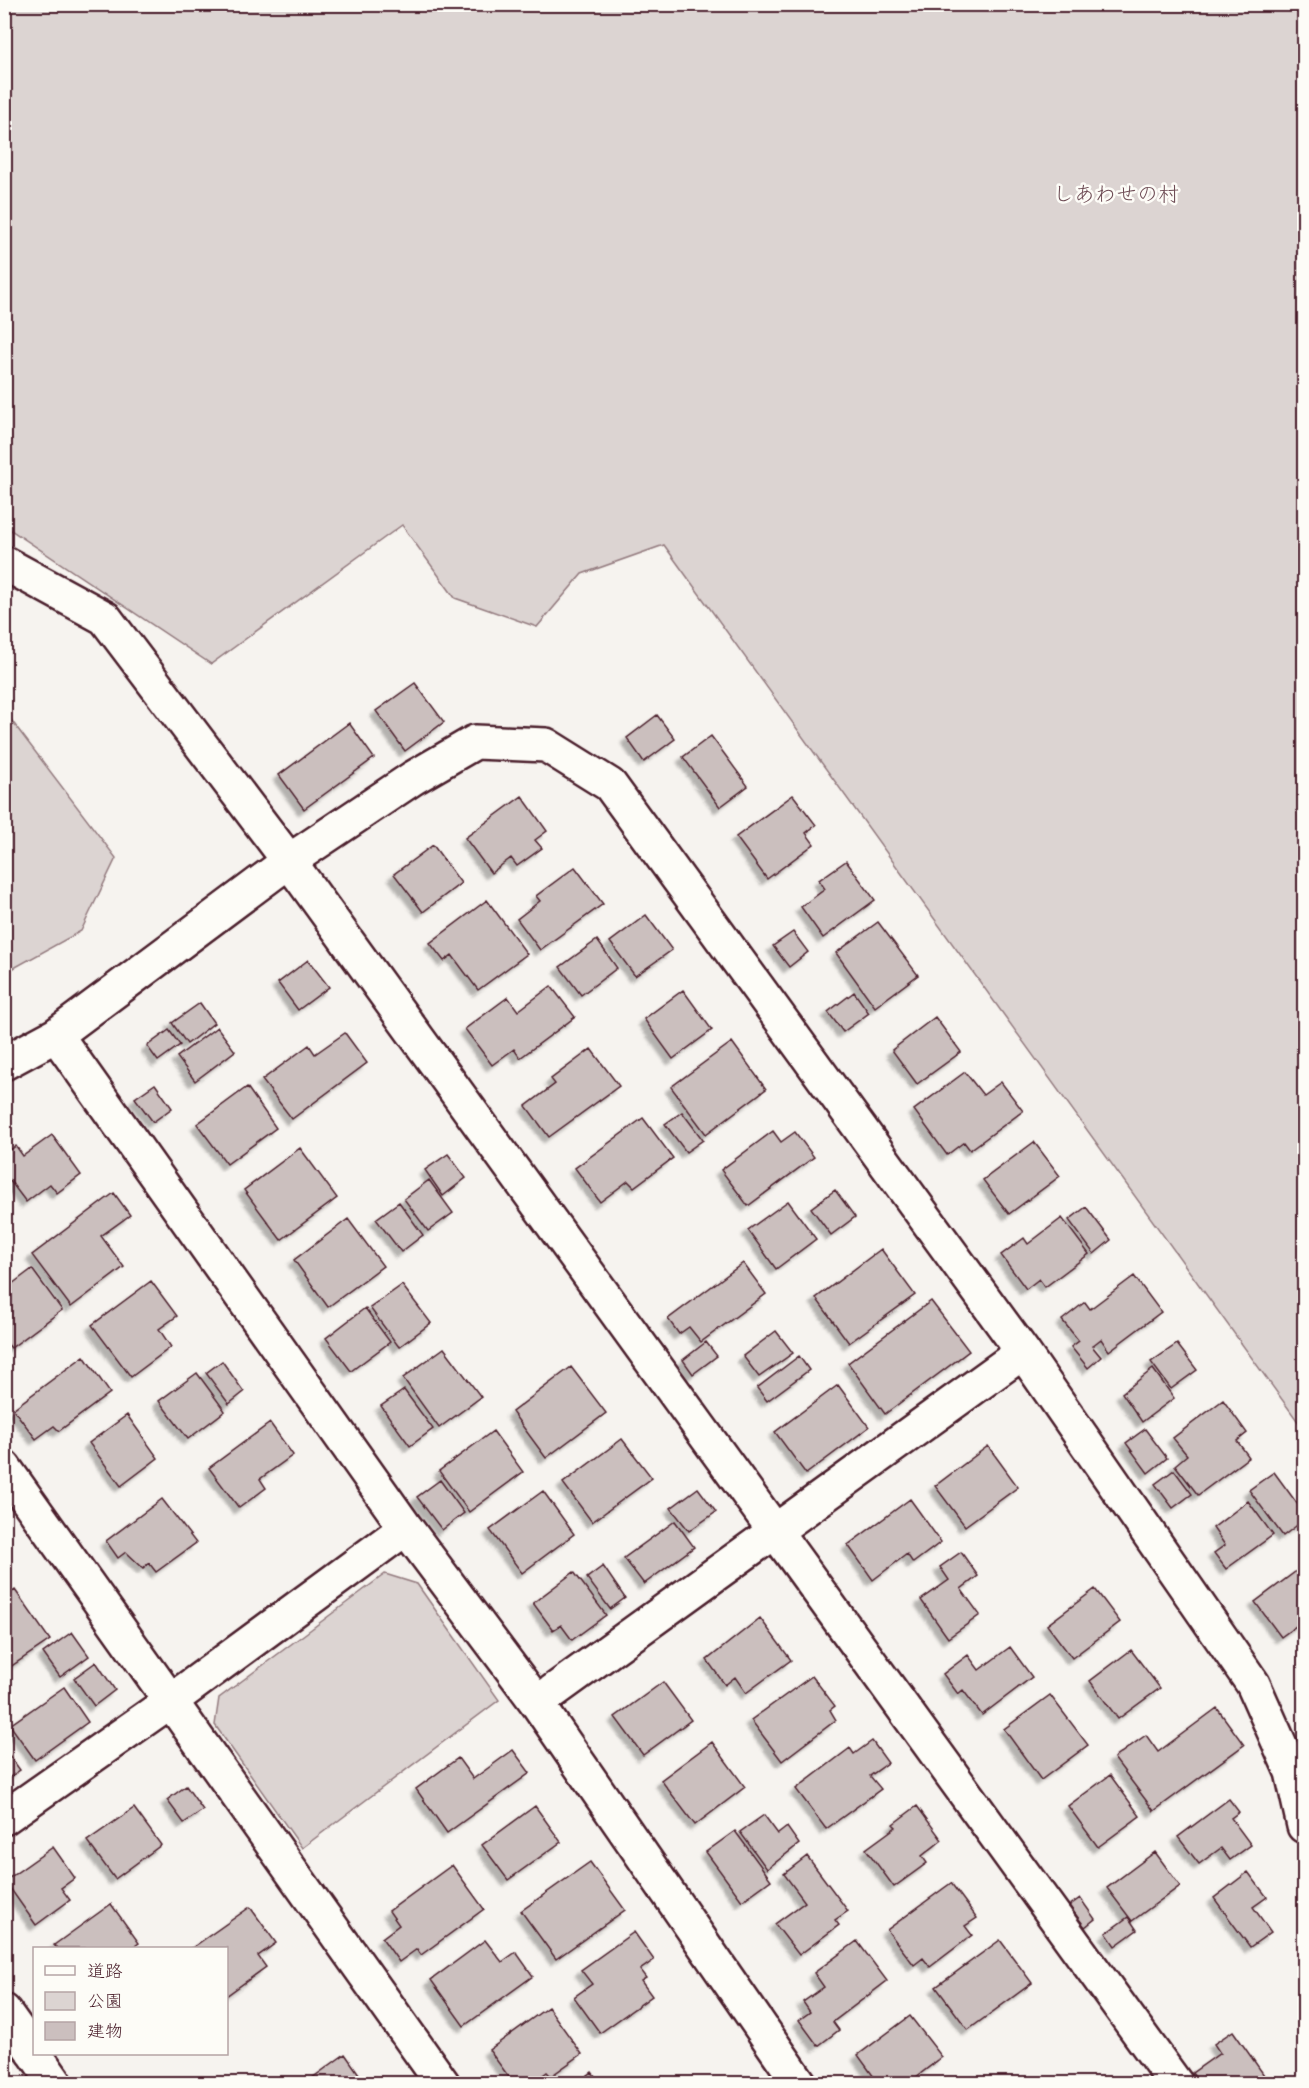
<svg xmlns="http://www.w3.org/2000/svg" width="1309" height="2088" font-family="Sriracha,'Klee One',sans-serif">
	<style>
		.green { fill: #dcd4d2; stroke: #937a7e; stroke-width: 1.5 }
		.building { fill: #cbbfbe; stroke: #4a1f2b; stroke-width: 1.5; filter: url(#shadow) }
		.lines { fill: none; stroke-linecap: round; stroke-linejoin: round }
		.minor-casing { stroke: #4a1f2b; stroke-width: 38 }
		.minor { stroke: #fdfcf7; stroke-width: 33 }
		.labels { text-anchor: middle; stroke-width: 5; stroke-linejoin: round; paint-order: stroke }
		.park-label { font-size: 21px; fill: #6e4c55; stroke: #fdfcf7 }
	</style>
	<defs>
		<filter id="shadow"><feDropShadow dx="-5.5" dy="5.5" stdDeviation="1.5" flood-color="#0004"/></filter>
	</defs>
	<rect width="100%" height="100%" fill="#f6f3ef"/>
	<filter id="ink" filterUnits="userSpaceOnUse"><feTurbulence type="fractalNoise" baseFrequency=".0167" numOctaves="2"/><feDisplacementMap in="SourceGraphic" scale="12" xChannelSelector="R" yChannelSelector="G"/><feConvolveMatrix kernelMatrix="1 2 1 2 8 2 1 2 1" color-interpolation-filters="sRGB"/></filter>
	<g filter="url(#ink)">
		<path class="green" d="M225,5L242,8L246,4L1304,5V1430L664,545L582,574L537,627L455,598L402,525L211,664L5,526V5Z
			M5,712L116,858L81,931L5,973Z
			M385,1574L417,1584L499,1700L302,1848L215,1725L219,1698Z"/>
		<path class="building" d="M415,683L444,722L405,751L376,711Z
			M657,715L675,739L644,762L627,738Z
			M349,723L374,758L304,809L279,775Z
			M711,736L748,786L720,807L683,757Z
			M793,795L816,825L806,833L814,844L767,879L736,837Z
			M522,796L547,831L535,840L542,848L517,866L511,858L491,873L465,838Z
			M433,845L461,883L423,912L394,874Z
			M846,861L875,900L823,938L801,907L825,889L819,880Z
			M575,867L603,904L540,950L517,919L540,901L536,896Z
			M487,900L527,954L478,990L452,955L444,961L430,943Z
			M646,915L672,950L635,976L610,942Z
			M878,922L918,975L875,1007L836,953Z
			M793,932L808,952L789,967L773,946Z
			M597,940L617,968L581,995L560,967Z
			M308,960L329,987L298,1010L278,983Z
			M551,986L575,1017L520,1058L514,1049L492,1065L465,1029L508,997L518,1011Z
			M683,990L712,1030L673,1059L644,1019Z
			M854,992L869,1013L843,1032L828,1012Z
			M200,1003L214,1023L187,1044L172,1023Z
			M935,1017L961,1052L917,1084L892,1050Z
			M217,1027L235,1051L195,1081L177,1057Z
			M169,1030L180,1045L158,1061L147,1046Z
			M345,1033L367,1063L292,1119L262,1080L309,1045L315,1054Z
			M732,1042L766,1089L706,1134L671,1087Z
			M591,1049L619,1086L549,1137L526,1106L555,1084L551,1079Z
			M965,1072L983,1095L1001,1082L1023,1111L970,1150L964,1142L947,1155L914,1110Z
			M155,1084L172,1108L153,1122L135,1098Z
			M247,1087L276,1128L227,1164L197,1124Z
			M682,1112L703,1140L686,1152L665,1124Z
			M643,1118L673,1158L634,1187L628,1181L600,1202L575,1168Z
			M773,1131L781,1142L795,1132L814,1157L748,1206L721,1170Z
			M52,1135L81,1175L57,1193L50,1184L26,1202L4,1173V1154L16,1146L23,1156Z
			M1034,1142L1060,1176L1009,1214L983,1180Z
			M300,1148L337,1198L281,1240L244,1190Z
			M448,1154L466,1178L443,1196L425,1170Z
			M429,1180L453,1213L428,1231L404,1199Z
			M835,1190L855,1217L831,1235L811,1208Z
			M114,1193L130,1215L101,1236L124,1267L71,1307L32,1255Z
			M788,1201L816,1239L776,1269L748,1230Z
			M399,1202L423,1235L401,1252L376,1219Z
			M1086,1207L1111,1240L1094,1254L1069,1220Z
			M1062,1218L1089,1254L1045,1287L1039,1279L1026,1289L1001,1255L1024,1238L1028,1244Z
			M348,1219L383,1266L328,1307L294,1260Z
			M881,1249L915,1295L849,1343L816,1298Z
			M743,1263L766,1294L701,1342L689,1327L679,1334L668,1319Z
			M32,1269L62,1310L11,1348L4,1340V1290Z
			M1134,1276L1161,1312L1109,1351L1101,1339L1092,1346L1101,1357L1088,1368L1071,1347L1079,1341L1062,1320L1085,1302L1090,1309Z
			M151,1281L177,1316L159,1329L171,1347L131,1377L92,1325Z
			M402,1285L431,1323L399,1347L370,1308Z
			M931,1301L969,1351L885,1414L848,1363Z
			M365,1308L390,1342L351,1371L326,1338Z
			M776,1331L793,1353L759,1377L743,1356Z
			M706,1342L717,1356L693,1374L683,1360Z
			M1177,1344L1197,1370L1171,1389L1151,1362Z
			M444,1348L481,1397L439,1428L403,1378Z
			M84,1356L110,1393L59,1431L54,1426L36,1439L13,1409Z
			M799,1356L809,1370L767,1401L757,1388Z
			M222,1361L244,1392L229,1404L206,1373Z
			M571,1367L606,1413L546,1458L512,1412Z
			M1153,1369L1174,1398L1142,1422L1122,1393Z
			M197,1373L225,1411L188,1439L159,1401Z
			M838,1385L869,1427L806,1474L775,1432Z
			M404,1390L433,1429L410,1446L381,1406Z
			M1223,1400L1247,1433L1237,1441L1249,1457L1198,1495L1175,1465L1187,1455L1173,1438Z
			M127,1415L158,1458L121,1486L89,1443Z
			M270,1423L293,1455L260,1479L266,1488L239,1508L209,1468Z
			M1145,1429L1167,1458L1148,1473L1126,1443Z
			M493,1431L523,1472L469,1512L439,1471Z
			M622,1439L652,1478L592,1522L563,1483Z
			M988,1446L1018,1487L965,1526L935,1486Z
			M1174,1470L1192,1494L1173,1508L1155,1484Z
			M1274,1472L1304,1513V1520L1283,1536L1249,1490Z
			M440,1480L464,1513L442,1530L417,1497Z
			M698,1488L716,1512L689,1531L671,1508Z
			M543,1491L574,1534L522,1573L490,1530Z
			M162,1499L196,1543L156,1572L149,1563L143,1568L126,1552L118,1558L106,1541Z
			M910,1499L941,1542L913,1563L907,1554L873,1580L848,1545Z
			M1248,1501L1273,1535L1226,1569L1214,1553L1225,1545L1213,1528Z
			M675,1521L694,1547L644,1584L624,1558Z
			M961,1552L978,1576L961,1589L980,1615L948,1638L921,1600L949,1580L940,1567Z
			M603,1566L625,1598L610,1609L587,1578Z
			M1299,1569L1304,1576V1620L1281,1637L1255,1602Z
			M574,1572L606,1615L572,1640L561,1625L553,1630L533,1603Z
			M1095,1589L1120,1622L1072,1658L1047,1625Z
			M15,1590L50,1640L4,1671V1598Z
			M760,1618L791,1660L746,1693L735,1677L725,1685L707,1660Z
			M72,1632L89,1656L60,1677L43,1653Z
			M1010,1647L1032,1677L982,1715L963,1690L958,1694L943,1674L968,1655L979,1670Z
			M1131,1650L1160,1688L1118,1719L1090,1681Z
			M96,1662L115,1690L94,1706L74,1678Z
			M812,1676L835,1706L830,1710L836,1720L782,1761L751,1720Z
			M663,1682L691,1720L643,1755L615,1717Z
			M64,1687L88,1722L35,1760L10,1725Z
			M1050,1695L1088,1745L1041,1780L1004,1729Z
			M1217,1708L1244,1745L1154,1811L1114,1758L1146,1735L1158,1752Z
			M872,1741L888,1763L870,1776L881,1789L826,1829L796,1789L850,1748L854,1754Z
			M712,1742L745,1787L695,1825L661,1780Z
			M4,1748L20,1770L4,1781Z
			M513,1750L530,1773L447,1833L416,1789L458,1758L473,1779Z
			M1110,1775L1140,1816L1098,1847L1068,1806Z
			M186,1786L203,1810L184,1823L167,1800Z
			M1229,1799L1239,1812L1231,1818L1251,1845L1230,1860L1221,1848L1199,1864L1178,1837Z
			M535,1806L561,1842L508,1880L482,1845Z
			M917,1806L942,1840L922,1856L927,1863L894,1887L866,1849L896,1827L893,1824Z
			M134,1808L161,1845L115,1879L87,1841Z
			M764,1815L778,1834L787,1827L799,1844L767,1869L740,1832Z
			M735,1831L771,1880L742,1901L706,1852Z
			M53,1847L75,1878L61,1888L70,1900L36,1925L5,1881Z
			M1155,1852L1180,1886L1132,1921L1107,1888Z
			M807,1856L848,1911L835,1920L839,1925L799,1955L775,1924L805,1902L784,1874Z
			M590,1862L625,1910L556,1959L521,1911Z
			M452,1865L484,1909L421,1955L417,1949L399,1962L382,1938L399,1925L389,1911Z
			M1248,1872L1267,1897L1253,1907L1271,1932L1250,1947L1214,1898Z
			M951,1883L977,1918L965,1926L972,1935L930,1967L923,1958L914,1965L887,1930Z
			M1080,1898L1095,1919L1085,1927L1069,1906Z
			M111,1904L139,1943L132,1948H57L54,1945Z
			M250,1907L276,1943L258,1956L266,1967L226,1996V1948H192Z
			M1128,1917L1137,1930L1115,1946L1106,1933Z
			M634,1932L654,1960L640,1970L646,1978L641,1981L652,1996L600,2033L574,1997L592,1984L581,1970Z
			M485,1940L502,1962L516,1952L533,1976L464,2026L431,1980Z
			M1000,1940L1032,1983L968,2030L936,1987Z
			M857,1941L887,1981L833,2022L839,2030L818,2046L799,2020L810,2012L803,2002L824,1987L814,1973Z
			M548,2007L582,2054L551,2076L547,2072L531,2084H514L489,2050Z
			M910,2016L942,2057L907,2084H879L858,2055Z
			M1233,2031L1264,2075L1251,2084H1200L1192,2073L1220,2053L1214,2044Z
			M345,2054L366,2084H305L308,2081Z
			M592,2072L601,2084H576Z"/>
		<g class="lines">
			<defs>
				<path id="minor" d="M4,563L105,618L289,861L1176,2084
					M56,1035L406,1528L537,1703L800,2084
					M4,1063L56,1035L289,861L413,778L475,742L546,745L610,785L1023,1352L1253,1684L1292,1772L1304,1826
					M4,1467L443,2084
					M537,1703L1023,1352
					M4,1818L172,1700L406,1528
					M4,2011L34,2053
					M35,2054L56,2084"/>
			</defs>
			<use href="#minor" class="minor-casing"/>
			<use href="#minor" class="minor"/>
		</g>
	</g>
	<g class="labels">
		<g class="park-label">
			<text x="1116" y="201">しあわせの村</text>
		</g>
	</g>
	<rect width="1309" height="2088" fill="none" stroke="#fdfcf7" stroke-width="24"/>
	<rect x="12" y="12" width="1285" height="2064" fill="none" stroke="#4a1f2b" stroke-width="2" filter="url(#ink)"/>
	<rect x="33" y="1947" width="195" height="108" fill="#fdfcf7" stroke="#b5a4a5" stroke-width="1.5"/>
	<rect x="45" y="1966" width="30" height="9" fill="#fdfcf7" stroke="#b5a4a5" stroke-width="1.5"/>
	<text x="87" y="1977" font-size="18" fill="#4a1f2b">道路</text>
	<rect x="45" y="1992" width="30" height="18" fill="#dcd4d2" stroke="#b5a4a5" stroke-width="1.5"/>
	<text x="87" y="2007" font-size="18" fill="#4a1f2b">公園</text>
	<rect x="45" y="2022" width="30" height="18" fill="#cbbfbe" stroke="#b5a4a5" stroke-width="1.5"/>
	<text x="87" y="2037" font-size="18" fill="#4a1f2b">建物</text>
</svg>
